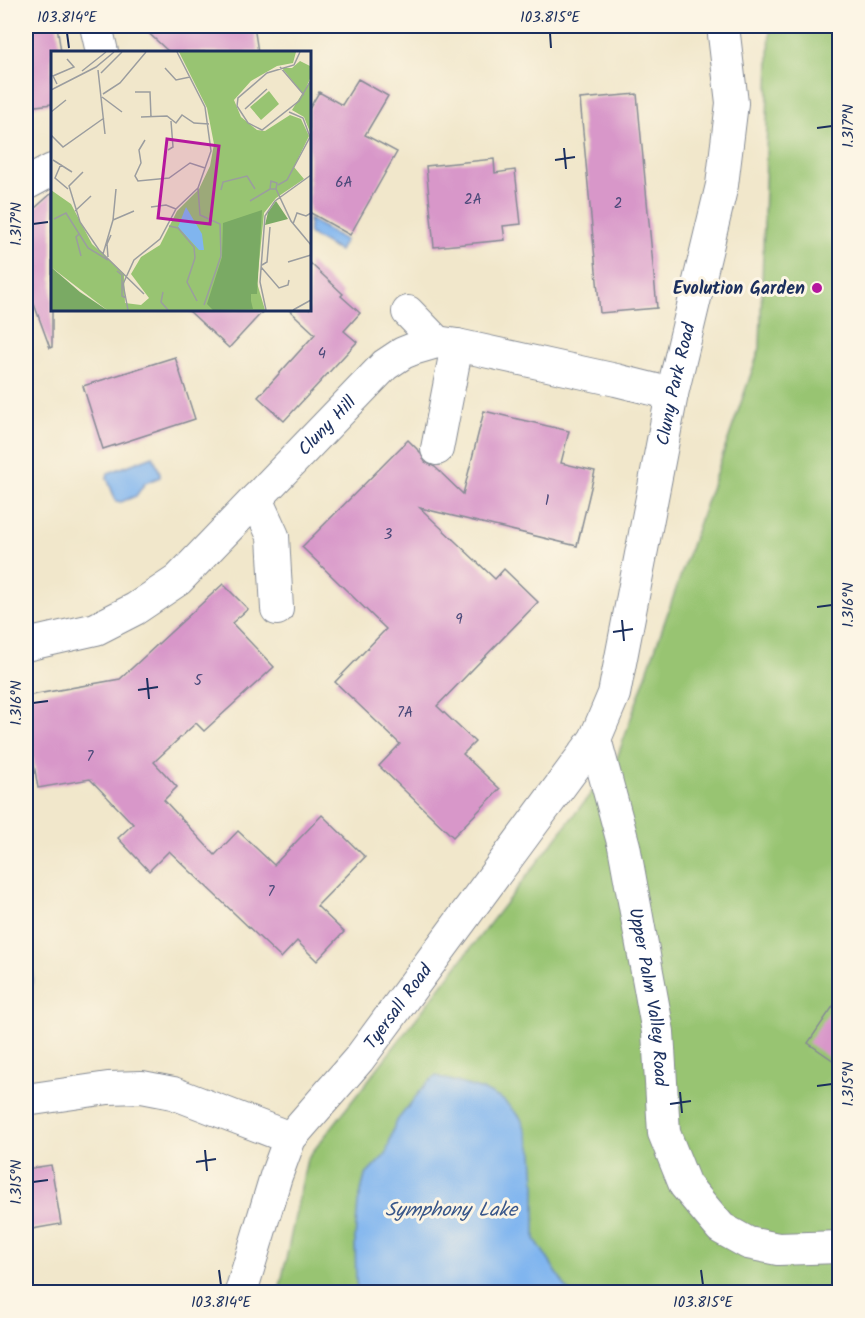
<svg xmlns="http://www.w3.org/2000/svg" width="865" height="1318" font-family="Kalam,sans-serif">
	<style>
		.green { fill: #98c472; stroke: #5a7a68; stroke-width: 1.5 }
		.water { fill: #80b5ef; stroke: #4e72a6; stroke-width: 1.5 }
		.building { fill: #d897c9 }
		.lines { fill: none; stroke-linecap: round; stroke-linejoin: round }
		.minor-casing { stroke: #868b94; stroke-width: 34 }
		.minor { stroke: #fff; stroke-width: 32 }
		.ticks { fill: none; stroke: #1b2f5e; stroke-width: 2 }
		.poi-dot { fill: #b5179e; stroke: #fcf5e5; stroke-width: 2 }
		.labels { text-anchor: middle; stroke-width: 6; stroke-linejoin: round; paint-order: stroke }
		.number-label { font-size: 15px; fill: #4a4979 }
		.poi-label { font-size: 18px; font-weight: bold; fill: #1b2f5e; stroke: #fcf5e5; text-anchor: end }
		.street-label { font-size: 18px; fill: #1b2f5e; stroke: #fcf5e5 }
		.water-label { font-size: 20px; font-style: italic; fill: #39578a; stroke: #fcf5e5 }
		.inset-road { fill: none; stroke: #9b9d9f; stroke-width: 1.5 }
		.view { fill: #b5179e; fill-opacity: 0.15; stroke: #b5179e; stroke-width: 3 }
		.inset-edge { fill: none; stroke: #1b2f5e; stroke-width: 3 }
		.neatline { fill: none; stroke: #1b2f5e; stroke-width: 2 }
		.ticks-label { font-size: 15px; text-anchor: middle; fill: #1b2f5e }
	</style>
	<rect width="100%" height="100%" fill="#fcf5e5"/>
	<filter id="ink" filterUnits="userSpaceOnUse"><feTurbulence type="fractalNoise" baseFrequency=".0167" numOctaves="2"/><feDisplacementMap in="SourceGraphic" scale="12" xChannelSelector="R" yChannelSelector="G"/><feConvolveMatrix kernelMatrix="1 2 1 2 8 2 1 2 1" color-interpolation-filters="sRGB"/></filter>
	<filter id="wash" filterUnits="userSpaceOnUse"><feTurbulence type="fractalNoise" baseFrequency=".008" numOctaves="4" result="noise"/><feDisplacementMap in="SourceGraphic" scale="24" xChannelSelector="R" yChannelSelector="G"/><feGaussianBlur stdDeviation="1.35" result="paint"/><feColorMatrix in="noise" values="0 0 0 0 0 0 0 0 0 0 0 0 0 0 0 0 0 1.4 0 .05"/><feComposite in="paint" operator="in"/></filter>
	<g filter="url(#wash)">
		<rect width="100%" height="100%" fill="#f1e7cb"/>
		<path class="green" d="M770,26H839V1292H279L307,1159L616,761L760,348Z"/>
		<path class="water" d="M309,219L345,240L339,251L309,234Z
			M153,456L160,473V477L145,483L136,496L121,502L116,501L107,478L108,473Z
			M26,972H32L29,1049H26Z
			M436,1076L486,1091L503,1100L520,1117L525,1128L533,1153L535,1184V1239L569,1292H358L356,1282L355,1238L358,1203L365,1176L386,1154L395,1123L426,1084Z"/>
		<g id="blocks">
			<path class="building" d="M26,26H57L61,52H52V104L28,107L26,84Z
				M141,26H201L203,27L214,26H254L258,52H169Z
				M358,79L388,96L365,135L397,152L350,235L309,212V109L319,92L342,105Z
				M637,94L657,308L600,313L580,99Z
				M494,159L495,173L515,170L521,224L503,226L505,240L434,247L426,166Z
				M52,193V347L50,348L26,282V216Z
				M309,262L343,294L341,296L360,313L344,331L357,342L284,421L258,397L315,334L288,309H309Z
				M187,309H265L229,348Z
				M175,357L195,419L103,449L83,386Z
				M484,411L569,431L561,463L595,471L577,546L420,508L495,579L504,569L538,602L437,706L475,742L463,754L500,789L453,837L379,766L400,744L335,682L386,629L302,547L408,440L420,452L425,462L435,467L463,494Z
				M223,584L248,609L232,623L274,667L204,731L196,723L154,762L177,787L164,800L215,855L238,831L274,865L322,815L365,857L317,906L344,932L317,961L297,941L281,958L169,851L149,871L118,838L133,824L90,779L38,788L26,718V696L120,679Z
				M840,996V1065L808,1043Z
				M51,1165L61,1224L26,1230V1169Z"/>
		</g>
	</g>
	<g filter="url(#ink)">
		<use href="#blocks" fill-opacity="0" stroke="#868b94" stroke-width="1.5"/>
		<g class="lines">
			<defs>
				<g id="minor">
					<path d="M96,26L102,52"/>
					<path d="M26,184L52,170"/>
					<path d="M408,312L437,342"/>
					<path d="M437,449L457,345"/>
					<path d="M256,499L273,536L277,609"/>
					<path id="s1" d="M26,645L96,629L135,609L178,580L385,365L403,353L413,349L437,342L457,345L616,380L672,394"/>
					<path id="s2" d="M595,739L624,846L658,1032L664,1133L685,1185L721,1228L748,1243L778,1249L840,1247"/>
					<path d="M26,1100L108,1088L142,1087L173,1093L290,1138"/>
					<path id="s3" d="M241,1292L276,1176L290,1138L359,1059L595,739L614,694L672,394L722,185L732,103L723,26"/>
				</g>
			</defs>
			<use href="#minor" class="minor-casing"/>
			<use href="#minor" class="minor"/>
		</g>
	</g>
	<path class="ticks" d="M67,33L69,48M550,33L551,48M817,128L832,126M564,148L566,169M555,160L575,157M33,224L48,222M817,607L832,605M622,620L624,641M613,632L633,629M147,678L149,699M138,690L158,687M33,703L48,701M817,1086L832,1084M680,1092L682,1113M670,1104L691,1101M205,1150L207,1171M196,1162L216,1159M33,1182L48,1180M219,1270L221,1285M701,1270L703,1285"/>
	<circle class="poi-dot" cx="817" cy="288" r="6"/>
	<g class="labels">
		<g class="number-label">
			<text x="344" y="187">6A</text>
			<text x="473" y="204">2A</text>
			<text x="618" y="208">2</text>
			<text x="322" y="358">4</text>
			<text x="547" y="505">1</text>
			<text x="388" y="539">3</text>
			<text x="459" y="624">9</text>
			<text x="198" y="685">5</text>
			<text x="405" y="717">7A</text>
			<text x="90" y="761">7</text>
			<text x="271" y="896">7</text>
		</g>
		<g class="poi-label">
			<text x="805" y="294">Evolution Garden</text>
		</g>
		<g class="street-label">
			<text dy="6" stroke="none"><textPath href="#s3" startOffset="1029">Cluny Park Road</textPath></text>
			<text dy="6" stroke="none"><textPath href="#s1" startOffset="382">Cluny Hill</textPath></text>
			<text dy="6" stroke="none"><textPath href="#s2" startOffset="264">Upper Palm Valley Road</textPath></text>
			<text dy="6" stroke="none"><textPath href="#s3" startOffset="332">Tyersall Road</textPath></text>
		</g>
		<g class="water-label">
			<text x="451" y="1216">Symphony Lake</text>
		</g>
	</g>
	<g transform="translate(51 51)">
		<rect width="260" height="260" fill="#f1e7cb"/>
		<path d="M128,1H245L242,12L226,15L200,30L183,49L190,66L206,79L214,80L239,64L250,68L258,85L243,116L253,128L225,147L213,162L206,232L214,259H56L0,216V139L20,153L41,193L73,223L74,252L90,254L98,247L80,223L90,206L109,194L126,160L148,138L159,115L163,93L156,57ZM249,10L259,15V28L252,43L231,17H241ZM259,30V81L253,66L241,59ZM218,40L228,53L210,69L199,56Z" fill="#98c472"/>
		<path d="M225,150L237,168L214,174L217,161ZM211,159L206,243H200V250L202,258L162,259L156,253L171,206L172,172ZM0,216L29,241L56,259H0Z" fill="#7aaa64"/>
		<path d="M135,156L151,183L153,199H148L127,176Z" fill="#80b5ef"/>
		<path class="inset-road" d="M249,1L243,14L216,22L187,47L186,55L197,72L211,79L248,50L260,29M229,16L253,44M114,17L125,29L139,26M47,19L54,83M31,20L55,1M50,22L71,1M6,33L2,25L23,16L16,8M0,39L45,16L63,1M84,41H99L100,66M52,43L69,32L95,1M51,46L71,61M194,58L216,38M0,61L15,49M90,66L116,65L125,72L131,64L143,72L158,73M0,84L12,96L53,67M94,89L88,99L90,112L84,125L87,130L118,127L139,112L154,117M117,99L122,96L120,70M2,109L21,121M10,113L4,127L17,138M32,121L18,135L29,171L48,199L93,243M227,134L236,129L259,86L252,67L238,61M147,137L149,164L169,173L170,205L153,254M225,138L240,170L260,194M170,139L172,131L196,125L204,138M199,150L219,138H225L226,132L220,130L219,138M100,156L115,154L125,158M24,160L40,145M3,168L15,162L37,197L57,209M62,169L83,160M242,173L246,162L255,165L260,162M118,175L127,177L143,196L144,207L136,231L146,250M28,183L25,186L30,205M52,203L62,169L65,138M57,206L56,193L60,184M237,211L260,204M211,214L216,211L219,176M210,216L228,237L237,234L238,229M66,220L71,224V245L75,247M112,241L110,251L117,259M77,259L72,233L83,209L109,188L125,158L147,137L160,100L154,56L126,1M215,259L209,231L214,165L224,150L260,124M242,259L260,249"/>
		<path class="view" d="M116,88L168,95L159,173L107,167Z"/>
		<rect width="260" height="260" class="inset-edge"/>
	</g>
	<rect width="865" height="1318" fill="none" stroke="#fcf5e5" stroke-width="66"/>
	<rect x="33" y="33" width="799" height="1252" class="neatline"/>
	<g class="ticks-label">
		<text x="67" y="22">103.814°E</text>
		<text x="550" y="22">103.815°E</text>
		<text transform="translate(848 126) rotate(-90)" y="5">1.317°N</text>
		<text transform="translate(16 224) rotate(-90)" y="5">1.317°N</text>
		<text transform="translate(848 605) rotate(-90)" y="5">1.316°N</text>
		<text transform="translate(16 703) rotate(-90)" y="5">1.316°N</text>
		<text transform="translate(848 1084) rotate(-90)" y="5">1.315°N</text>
		<text transform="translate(16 1182) rotate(-90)" y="5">1.315°N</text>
		<text x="221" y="1307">103.814°E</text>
		<text x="703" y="1307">103.815°E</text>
	</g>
</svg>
